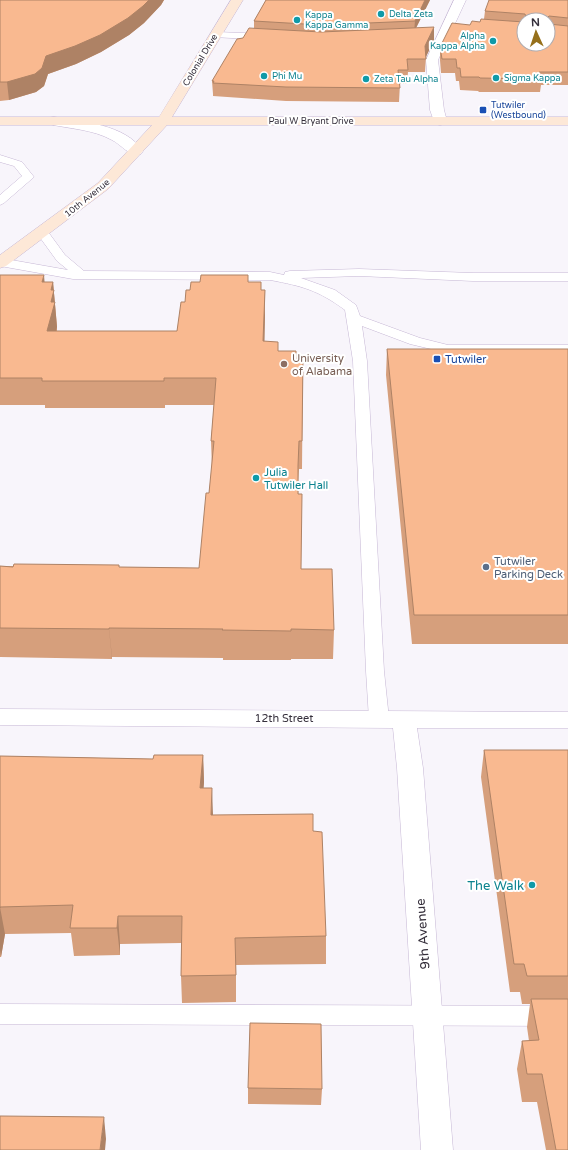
<svg xmlns="http://www.w3.org/2000/svg" width="568" height="1150" font-family="'Varela Round',sans-serif">
	<style>
		.lines { fill: none; stroke-linecap: round; stroke-linejoin: round }
		.lane-casing { stroke: #c6b7d5; stroke-width: 1 }
		.street-casing { stroke: #c6b7d5; stroke-width: 1 }
		.secondary-casing { stroke: #c6b7d5; stroke-width: 1 }
		.lane { fill: #fff; fill-rule: evenodd }
		.street { fill: #fff; fill-rule: evenodd }
		.secondary { fill: #fde8d7; fill-rule: evenodd }
		.wall { fill: #d69f7c; fill-rule: evenodd }
		.shaded-wall { fill: #ae8265 }
		.building { fill: #f9b990; stroke: #ae8265 }
		.culture-dot { fill: #0f9aa8; stroke: #fff; stroke-width: 1.5 }
		.transit-dot { fill: #1a4fb4; stroke: #fff; stroke-width: 1.5 }
		.education-dot { fill: #8d6e63; stroke: #fff; stroke-width: 1.5 }
		.service-dot { fill: #5c6f8a; stroke: #fff; stroke-width: 1.5 }
		.labels { text-anchor: middle; stroke-width: 4; stroke-linejoin: round; paint-order: stroke }
		.far-culture-label { font-size: 9px; fill: #0d838f; stroke: #fff; text-anchor: start }
		.far-street-label { font-size: 9px; fill: #352f3b; stroke: #fff }
		.far-transit-label { font-size: 9px; fill: #164399; stroke: #fff; text-anchor: start }
		.education-label { font-size: 11px; fill: #785e54; stroke: #fff; text-anchor: start }
		.transit-label { font-size: 11px; fill: #164399; stroke: #fff; text-anchor: start }
		.culture-label { font-size: 11px; fill: #0d838f; stroke: #fff; text-anchor: start }
		.service-label { font-size: 11px; fill: #4e5e75; stroke: #fff; text-anchor: start }
		.street-label { font-size: 11px; fill: #352f3b; stroke: #fff }
		.near-culture-label { font-size: 13px; fill: #0d838f; stroke: #fff; text-anchor: end }
		.near-street-label { font-size: 13px; fill: #352f3b; stroke: #fff }
	</style>
	<rect width="100%" height="100%" fill="#f8f5fb"/>
	<g class="lines">
		<defs>
			<path id="lane" d="M216,32L268,34L273,37L268,40L213,37L211,35Z
				M0,155L22,162L34,177L4,203L0,205V195L22,176L14,166L0,162Z
				M42,228L46,229L65,255L84,271L270,272L284,275L285,272L290,271L359,269L473,273H568V281H473L359,276L301,278L335,290L356,305L360,316L420,338L448,345H568V353H448L410,344L362,326L367,361L384,671L389,719L386,724L379,726L372,724L369,719L366,671L353,361L345,310C318,290 302,286 270,280L73,279L0,266V258L68,270L57,261L36,232L38,229Z
				M0,1004L568,1006V1026L0,1024Z"/>
			<path id="street" d="M454,0H466L438,60L444,110L447,121L445,124L440,125L435,124L430,110L426,60Z
				M54,117C83,122 125,124 143,151L141,154C129,157 122,145 112,140C92,129 70,129 49,124L47,121L49,118Z
				M0,709L568,712V728H417L423,768L453,1150H421L397,768L393,728L0,725Z"/>
			<path id="secondary" d="M231,0H243L172,117H568V125H167L108,189L6,266L0,268V255L98,183L152,125H0V117H159Z"/>
		</defs>
		<use href="#lane" class="lane-casing"/>
		<use href="#street" class="street-casing"/>
		<use href="#secondary" class="secondary-casing"/>
		<use href="#lane" class="lane"/>
		<use href="#street" class="street"/>
		<use href="#secondary" class="secondary"/>
	</g>
	<path class="wall" d="M0,0H164L161,5L144,23L129,35L101,52L76,64L48,74L44,86L36,92L9,100L0,101Z
		M266,0H430L416,28L434,40L426,56L425,72H408L407,84H400L399,102L286,101L213,96V94L212,81L243,38L254,28V21Z
		M568,0V85H541L540,92H479L478,91L460,90L459,81H456L455,73H441L440,60V47L470,25L480,22L484,19L485,11ZM524,20H548L524,44Z
		M0,275L45,282H53L56,315L57,327V331H177L185,302L190,290L249,282L261,290H265L264,341L278,351L296,358H303L302,469H299L298,484L301,569L334,630L333,659H291V660H223V658L112,657V659L0,657V566L199,568L209,493L212,468L211,441L214,405H165V408H45V405H0Z
		M387,349H568V644H412L386,375Z
		M484,750H568V1150H546L537,1102H522L517,1069L522,1041H529L527,1027L530,1004H522L520,992H510L481,777Z
		M203,755L204,782L203,788L213,815L313,831L326,936V964L236,965V1002L182,1003L181,976V943L120,944V955L74,956L71,933L5,934L1,957H0V756L153,759Z
		M248,1088L322,1089L321,1105L248,1104Z"/>
	<path class="shaded-wall" d="M149,0H164L161,5L144,23L129,35L101,52L76,64L48,74L44,86L36,92L9,100L7,82L46,56Z
		M425,0H430L414,32L415,21Z
		M549,16L548,29V17Z
		M434,27V40L425,59V46Z
		M44,275L46,300L42,282Z
		M53,282L57,327L50,357L47,331L51,302V290Z
		M265,290V315L264,368L263,341Z
		M109,628L112,657V659L109,629Z
		M203,755L204,782L202,815L200,788Z
		M212,788L213,815H211Z
		M0,907L5,934L1,957L0,950Z
		M118,916L120,944V955L117,928Z
		M104,1117L106,1139L105,1150H100Z"/>
	<path class="building" d="M0,0H149L143,6L128,18L100,35L75,46L46,56L42,68L35,74L7,82H0Z
		M266,0H425L415,21L321,25L254,21Z
		M489,0H568V18L549,16L548,17V20H527L525,14L485,11Z
		M481,19L524,22V44H548V23L549,24L568,26V72H539L541,79L480,78L479,77H461L460,68H457L456,59H442L440,47L452,23L470,25L472,21L480,22Z
		M434,27L425,46L426,59H407L408,70H398L400,88L286,87L213,83L214,81H212L237,39L243,38L249,28L321,32Z
		M0,275H44L42,282H53L51,290H54L51,302H55L47,331H177L181,302H185L186,290H190L191,282H200L201,275H248V282H261V290H265L263,341L278,342V351H296V358H303L302,441H299L298,466V494H302L301,569H332L334,630L291,629V631L222,630L223,629L109,628V629L0,628V566L13,567L14,564L119,565V567L199,568L206,493H209L214,441H211L216,378H164V381H42V378H0Z
		M387,349H568V615H414Z
		M484,750H568V976H527L524,964H514Z
		M154,755H203L200,788H212L211,815L313,814V831L322,832L326,936L235,938L236,975L181,976L182,916H118L117,928H70L73,905L0,907V908V756L153,759Z
		M531,999H568V1150H556L542,1074H527L522,1041L539,1040Z
		M250,1023L321,1024L322,1089L248,1088Z
		M0,1116L104,1117L100,1150H0Z"/>
	<g class="culture-dot">
		<circle cx="381" cy="14" r="4"/>
		<circle cx="297" cy="20" r="4"/>
		<circle cx="493" cy="41" r="4"/>
		<circle cx="264" cy="76" r="4"/>
		<circle cx="496" cy="78" r="4"/>
		<circle cx="366" cy="79" r="4"/>
		<circle cx="256" cy="478" r="4"/>
		<circle cx="532" cy="885" r="4"/>
	</g>
	<g class="transit-dot">
		<rect x="479" y="106" width="8" height="8" rx="2"/>
		<rect x="433" y="355" width="8" height="8" rx="2"/>
	</g>
	<circle class="education-dot" cx="284" cy="364" r="4"/>
	<circle class="service-dot" cx="486" cy="567" r="4"/>
	<g class="labels">
		<g class="far-culture-label">
			<text x="389" y="17">Delta Zeta</text>
			<text x="305" y="18">Kappa<tspan x="305" dy="10">Kappa Gamma</tspan></text>
			<text x="485" y="39" text-anchor="end">Alpha<tspan x="485" dy="10">Kappa Alpha</tspan></text>
			<text x="272" y="79">Phi Mu</text>
			<text x="504" y="81">Sigma Kappa</text>
			<text x="374" y="82">Zeta Tau Alpha</text>
		</g>
		<g class="far-street-label">
			<text transform="translate(200 60) rotate(-59)" y="3">Colonial Drive</text>
			<text x="311" y="124">Paul W Bryant Drive</text>
			<text transform="translate(87 198) rotate(-39)" y="3">10th Avenue</text>
		</g>
		<g class="far-transit-label">
			<text x="491" y="108">Tutwiler<tspan x="491" dy="10">(Westbound)</tspan></text>
		</g>
		<g class="education-label">
			<text x="292" y="362">University<tspan x="292" dy="13">of Alabama</tspan></text>
		</g>
		<g class="transit-label">
			<text x="445" y="363">Tutwiler</text>
		</g>
		<g class="culture-label">
			<text x="264" y="476">Julia<tspan x="264" dy="13">Tutwiler Hall</tspan></text>
		</g>
		<g class="service-label">
			<text x="494" y="565">Tutwiler<tspan x="494" dy="13">Parking Deck</tspan></text>
		</g>
		<g class="street-label">
			<text x="284" y="722">12th Street</text>
		</g>
		<g class="near-culture-label">
			<text x="524" y="890">The Walk</text>
		</g>
		<g class="near-street-label">
			<text transform="translate(422 934) rotate(-94)" y="5">9th Avenue</text>
		</g>
	</g>
	<g transform="translate(536 32) rotate(357)"><circle r="19" fill="#ffffff" stroke="#aeacb1"/>
	<path d="M0-3L7 15L0 10L-7 15Z" fill="#96701b"/>
	<text y="-6" font-size="11" font-weight="bold" text-anchor="middle" fill="#352f3b">N</text>
	</g>
</svg>
